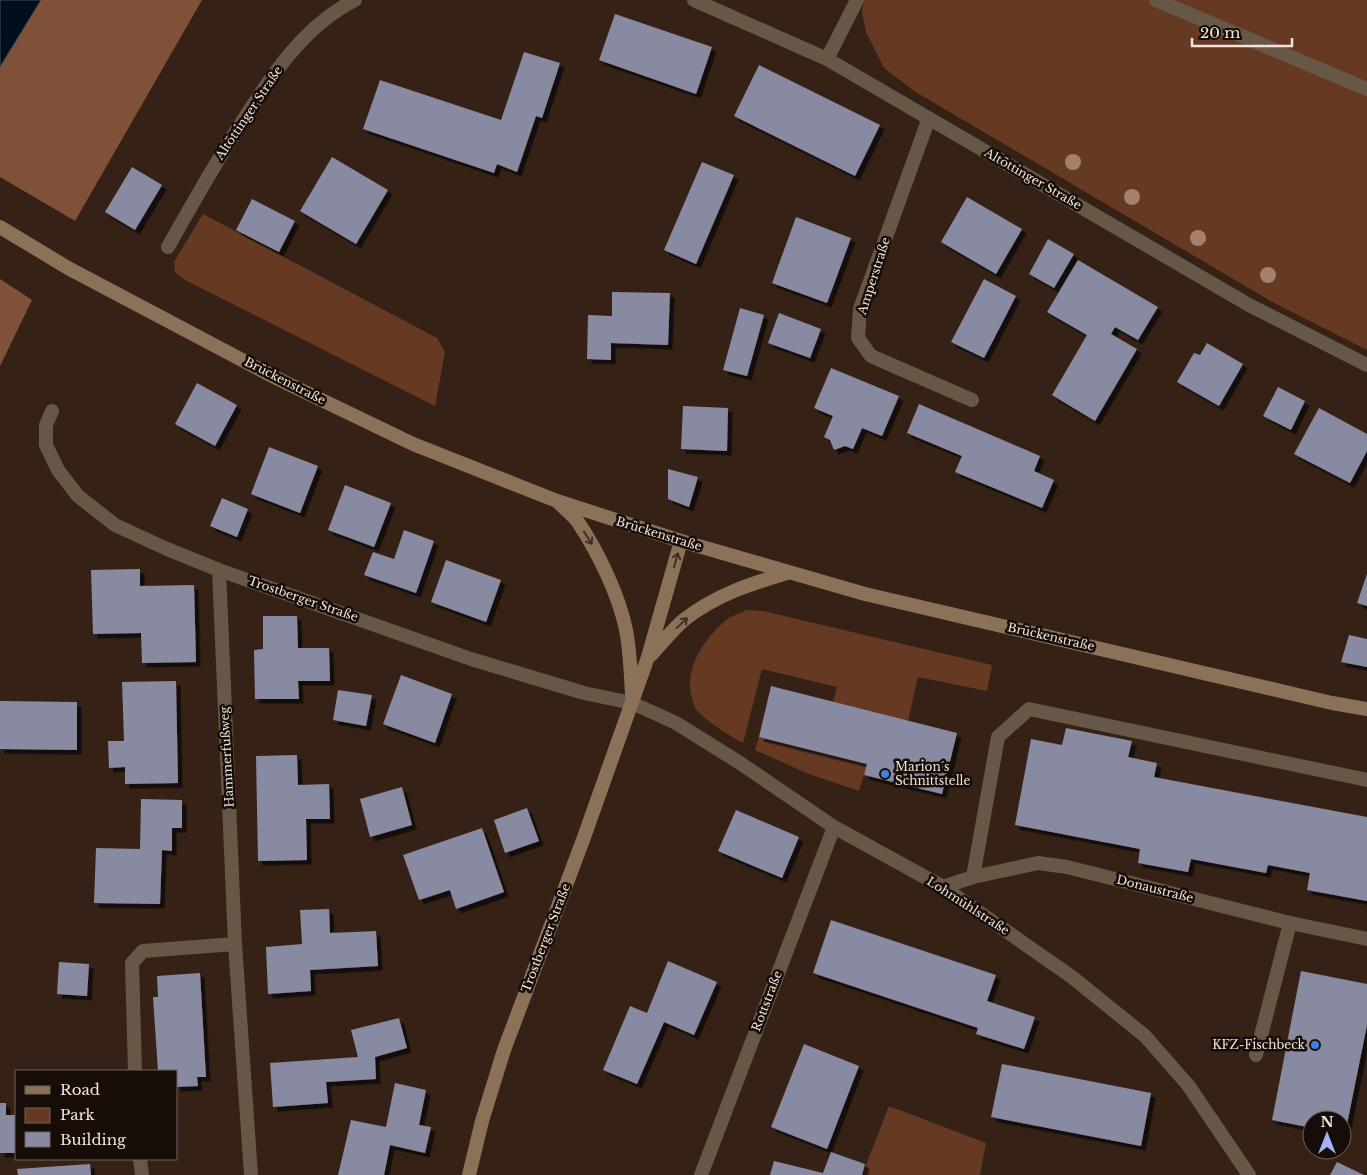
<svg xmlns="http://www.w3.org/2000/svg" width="1367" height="1175" font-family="'Libre Baskerville',serif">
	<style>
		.green { fill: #663a22 }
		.forest { fill: #7e5138 }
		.water { fill: #000d1d; stroke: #484d56 }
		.building { fill: #888aa2; filter: url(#shadow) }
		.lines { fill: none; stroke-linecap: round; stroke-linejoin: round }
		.service { stroke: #675747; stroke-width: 14 }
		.minor { stroke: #675747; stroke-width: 14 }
		.secondary { stroke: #8c7159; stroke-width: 14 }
		.tree { fill: #a4816f }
		.oneway { stroke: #3f3024 }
		.shop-dot { fill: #3f7fe0; stroke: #160d08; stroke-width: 2 }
		.labels { text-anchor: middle; stroke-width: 5; stroke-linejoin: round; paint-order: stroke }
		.street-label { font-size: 12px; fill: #f1e3dc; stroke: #160d08 }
		.poi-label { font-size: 12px; fill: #f1e3dc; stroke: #160d08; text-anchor: start }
	</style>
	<defs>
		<filter id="shadow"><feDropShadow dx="4.5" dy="4.5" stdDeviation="0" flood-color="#0009"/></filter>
	</defs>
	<rect width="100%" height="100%" fill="#352116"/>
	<path class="green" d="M864,0H1367V350L1274,303L914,91L884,68L866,32L862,13Z
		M203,214L437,338L445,352L435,406L185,280L175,272L174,262Z
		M747,610L763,611L992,665L987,691L918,677L908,721L833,702L837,687L762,669L743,743C732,737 702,719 696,709C694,706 693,701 692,698C683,669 706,635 729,618C734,615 741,613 747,610Z
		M759,737L867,764L859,791L809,774L755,750Z
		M889,1106L986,1143L980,1175H862Z"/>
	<path class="forest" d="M41,0H202L75,221L0,177V67Z
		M0,279L32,300L0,366Z"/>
	<path class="water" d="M0,0H41L0,67Z"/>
	<path class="building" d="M615,14L712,47L696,94L599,60Z
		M524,52L560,63L542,118L536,116L517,172L497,164L494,173L363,129L380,80L501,120Z
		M759,65L880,125L855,176L734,116Z
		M332,157L388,190L356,244L300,211Z
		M702,162L734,175L696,264L664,250Z
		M132,167L162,185L135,230L105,212Z
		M967,197L1022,229L996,274L941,242Z
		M252,199L295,221L279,252L236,230Z
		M796,217L851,238L827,303L772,283Z
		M1048,239L1074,254L1054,288L1029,274Z
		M1078,260L1158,307L1138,340L1115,327L1111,334L1137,349L1095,421L1052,395L1087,335L1047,312Z
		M984,279L1016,296L984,358L951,342Z
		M612,292L670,293L668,345L611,343V360L587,359L588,315L612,316Z
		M740,308L764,315L747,376L723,370Z
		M779,313L821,329L810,358L768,343Z
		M1207,343L1243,364L1219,406L1177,382L1194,353L1200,355Z
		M831,368L899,396L882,436L862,428L853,449L845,446L834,450L830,440L824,437L833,416L814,408Z
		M197,383L237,405L215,446L175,424Z
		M1278,387L1305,401L1291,430L1263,416Z
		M919,404L1040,456L1034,471L1054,480L1042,508L955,472L962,456L907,433Z
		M683,406L728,408L727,451L681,449Z
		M1319,408L1367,434V451L1350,483L1294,454Z
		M269,447L318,466L300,513L251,494Z
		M668,469L698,477L689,507L668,499Z
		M345,485L391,503L374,547L328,530Z
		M222,498L248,509L237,537L210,526Z
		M404,530L434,541L416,593L364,575L373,552L394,559Z
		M446,560L501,580L486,622L431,602Z
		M140,569V586L194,585L196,662L142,663L141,633L93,634L91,570Z
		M1367,574V606L1357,603Z
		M263,616H297L298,648H329L330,681H298L299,699H255L254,650L263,649Z
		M1349,635L1367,639V667L1341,662Z
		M401,675L452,694L435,743L383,724Z
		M176,681L178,783L125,784V767L109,768L108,741H124L122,682Z
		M771,686L957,733L942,794L864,775L867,764L759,737Z
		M338,690L372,695L366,726L333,720Z
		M0,701L77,702V750L0,749Z
		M1066,728L1132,741L1128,757L1157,763L1154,777L1367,817V901L1307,890L1310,873L1268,865L1266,873L1191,859L1188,872L1138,863L1140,849L1015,825L1031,739L1062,745Z
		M297,755L298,785L329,784L330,819H306L307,860L258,861L256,756Z
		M402,787L412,825L370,837L360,799Z
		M141,799L182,800V828H172V851L162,850L160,904L94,903L96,848L140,849Z
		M527,808L539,841L505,853L494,820Z
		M736,810L799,837L782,878L718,851Z
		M482,828L504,892L456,909L450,890L419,900L403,855Z
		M329,909L330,933L376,931L378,966L310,970L311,991L268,994L266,947L302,944L300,910Z
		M831,920L996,975L987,1001L1035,1017L1024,1049L976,1034L978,1028L813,973Z
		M668,961L717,982L694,1035L664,1022L637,1084L603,1070L630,1006L647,1013Z
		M59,962L89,964L87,996L57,994Z
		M1301,971L1367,984V1025L1345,1134H1342V1120H1312V1128L1272,1120Z
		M200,973L206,1077H197L198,1086L176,1087V1071H158L153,997H158L157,976Z
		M399,1018L407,1048L375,1057L376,1079L326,1082L328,1103L273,1107L270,1063L358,1057L351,1030Z
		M804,1044L859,1066L827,1149L771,1127Z
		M1002,1064L1151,1093L1141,1146L991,1117Z
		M395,1083L426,1090L419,1125L431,1127L425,1153L390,1145L384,1175H338L351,1120L386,1127Z
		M0,1103H6V1115H16V1153H0Z
		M831,1152L865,1164L862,1175H770L774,1161L823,1173Z
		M1337,1162L1364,1175H1330Z
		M90,1164L91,1175H18L17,1169Z"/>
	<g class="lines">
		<path class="service" d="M1156,0L1367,89
			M973,877L998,737L1029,709L1367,780
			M1256,1055L1290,923"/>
		<path class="minor" d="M694,0L827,59L1249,305L1367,365
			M827,59L857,0
			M929,118L860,309L858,338L871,356L972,400
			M168,247C191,206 214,165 240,125C270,78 303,26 355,0
			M52,411L46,425V445L58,470L78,496L115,525L167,549L219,570L471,659L584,693L632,703L676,723L740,763L834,827L943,887L1072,977L1145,1036L1188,1085L1249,1175
			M219,570L235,944L251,1175
			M943,887L973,877L1038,863L1067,867L1290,923L1367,939
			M135,1071L132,963L143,951L235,944
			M140,1159L142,1175
			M701,1175L834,827"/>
		<path class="secondary" d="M0,227L68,268L276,378L413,444L557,501L681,541L865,594L1332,703L1367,709
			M559,503C565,509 573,515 578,522C598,552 619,595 626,630C630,651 631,673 632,695
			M651,655C662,643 673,629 685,619C716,595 750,584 787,573
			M469,1175L482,1121L504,1050L583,840L648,657L681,541"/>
	</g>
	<g class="tree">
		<circle cx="1073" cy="162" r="8"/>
		<circle cx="1132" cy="197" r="8"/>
		<circle cx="1198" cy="238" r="8"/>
		<circle cx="1268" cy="275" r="8"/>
	</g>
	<defs><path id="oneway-shaft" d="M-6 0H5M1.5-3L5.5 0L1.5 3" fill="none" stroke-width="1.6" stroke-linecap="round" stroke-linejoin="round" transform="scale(1.25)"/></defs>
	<g class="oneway">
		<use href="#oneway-shaft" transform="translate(588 538) rotate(58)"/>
		<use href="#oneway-shaft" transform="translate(676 560) rotate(-74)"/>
		<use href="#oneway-shaft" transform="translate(682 623) rotate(-43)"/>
	</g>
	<g class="shop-dot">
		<circle cx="885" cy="774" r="5"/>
		<circle cx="1315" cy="1045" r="5"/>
	</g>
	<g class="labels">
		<g class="street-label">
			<text transform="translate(249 113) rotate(-56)" y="4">Altöttinger Straße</text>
			<text transform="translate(1033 179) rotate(30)" y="4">Altöttinger Straße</text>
			<text transform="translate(874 276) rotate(-72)" y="4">Amperstraße</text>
			<text transform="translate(285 381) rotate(27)" y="4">Brückenstraße</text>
			<text transform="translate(659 534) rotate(17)" y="4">Brückenstraße</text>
			<text transform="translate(303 599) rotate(19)" y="4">Trostberger Straße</text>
			<text transform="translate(1051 637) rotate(13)" y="4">Brückenstraße</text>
			<text transform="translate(227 757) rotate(-93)" y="4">Hammerfußweg</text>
			<text transform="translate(1155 889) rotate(14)" y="4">Donaustraße</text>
			<text transform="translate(968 906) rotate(33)" y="4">Lohmühlstraße</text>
			<text transform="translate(546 938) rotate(-69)" y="4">Trostberger Straße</text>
			<text transform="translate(767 1001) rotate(-69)" y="4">Rottstraße</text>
		</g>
		<g class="poi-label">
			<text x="895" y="771">Marion´s<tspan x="895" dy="14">Schnittstelle</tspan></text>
			<text x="1305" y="1049" text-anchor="end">KFZ-Fischbeck</text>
		</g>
	</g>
	<rect x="15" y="1070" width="162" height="90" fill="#160d08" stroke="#6e635d"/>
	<rect x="25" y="1086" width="25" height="8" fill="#8c7159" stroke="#6e635d"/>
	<text x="60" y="1095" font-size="15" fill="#f1e3dc">Road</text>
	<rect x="25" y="1108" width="25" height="15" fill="#663a22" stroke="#6e635d"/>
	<text x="60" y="1120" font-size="15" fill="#f1e3dc">Park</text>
	<rect x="25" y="1132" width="25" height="15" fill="#888aa2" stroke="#6e635d"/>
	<text x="60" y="1145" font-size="15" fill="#f1e3dc">Building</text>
	<g transform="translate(1327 1135)"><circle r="24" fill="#160d08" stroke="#6e635d"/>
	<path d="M0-4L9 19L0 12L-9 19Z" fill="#a6b1fc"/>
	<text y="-8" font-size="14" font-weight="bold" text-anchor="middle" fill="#f1e3dc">N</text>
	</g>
	<path d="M1192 38v8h100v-8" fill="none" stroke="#f1e3dc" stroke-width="2.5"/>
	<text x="1200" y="38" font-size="15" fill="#f1e3dc" stroke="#160d08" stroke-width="4" paint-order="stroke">20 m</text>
</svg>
